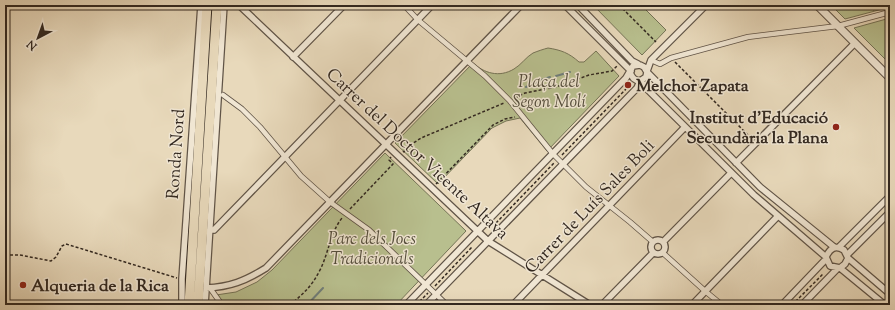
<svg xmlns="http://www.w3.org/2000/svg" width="895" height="310" font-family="'Sorts Mill Goudy',serif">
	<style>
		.green { fill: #b8bf8e; stroke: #757457 }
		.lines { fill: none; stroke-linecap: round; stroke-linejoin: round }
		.stream { stroke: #707f7c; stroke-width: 2 }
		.pedestrian-casing { stroke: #605447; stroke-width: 6 }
		.minor-casing { stroke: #605447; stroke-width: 8 }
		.tertiary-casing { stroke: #605447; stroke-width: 9 }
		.primary-casing { stroke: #322820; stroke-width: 11 }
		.path { stroke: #322820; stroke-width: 1.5; stroke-dasharray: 3 2; stroke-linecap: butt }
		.pedestrian { stroke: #f0e6d3; stroke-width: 4.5 }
		.minor { stroke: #f0e6d3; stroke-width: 5.5 }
		.tertiary { stroke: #f0e6d3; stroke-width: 7 }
		.primary { stroke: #e8d9bb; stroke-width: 9 }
		.poi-dot { fill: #8f2418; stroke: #f0e6d3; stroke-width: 1.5 }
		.labels { text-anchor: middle; stroke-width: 3; stroke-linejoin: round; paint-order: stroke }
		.park-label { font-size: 17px; font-style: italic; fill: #544e3c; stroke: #f0e6d3 }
		.poi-label { font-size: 17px; font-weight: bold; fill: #322820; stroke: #f0e6d3; text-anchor: start }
		.street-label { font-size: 17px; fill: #322820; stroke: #f0e6d3 }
	</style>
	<rect width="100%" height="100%" fill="#e8d9bb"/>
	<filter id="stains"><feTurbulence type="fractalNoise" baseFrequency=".005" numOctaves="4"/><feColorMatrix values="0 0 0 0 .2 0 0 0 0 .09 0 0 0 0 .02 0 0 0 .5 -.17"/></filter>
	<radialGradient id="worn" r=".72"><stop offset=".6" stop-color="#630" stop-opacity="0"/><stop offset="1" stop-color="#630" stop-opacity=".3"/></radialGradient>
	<path class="green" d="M593,5H641L666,30L642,55Z
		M831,5H890V7L845,19Z
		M890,18V64L854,28Z
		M548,48C561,50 569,53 579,62H584L596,51L619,76L547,151L520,118L506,121L492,128L438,184L395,143L473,63C484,73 499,78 514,69C521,65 526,57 533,53C538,51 544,49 548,48Z
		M385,153L466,231L396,305H216V295L236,292L257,282L272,270Z"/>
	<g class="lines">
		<path class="stream" d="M556,76L570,72
			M526,87L541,80L550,77
			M307,305L323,288"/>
		<defs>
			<path id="pedestrian" d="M404,5L418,20L485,76L510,101L553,154L586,187L630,222L653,242
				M651,60L660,64L671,58L748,37L838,26L890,12
				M223,95L242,109L260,127L301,176L330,202L369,230L447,305
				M663,253L705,291L722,305
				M210,288L222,305"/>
			<path id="minor" d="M239,5L488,241L590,305
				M565,5L631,71
				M578,5L632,61L638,64
				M293,57L344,5
				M647,71L651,60L706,5
				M647,72L760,187L834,247
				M641,81L645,87L754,195L826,257L830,266L840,268L845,264L848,258L844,250C835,245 830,248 826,257
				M736,163L855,43
				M210,230H214L432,5
				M651 247a7 7 0 1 1 14 0a7 7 0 1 1-14 0Z
				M663,242L731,173
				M839,247L890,196
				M847,255L890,212
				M848,258L890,294
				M840,268L885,305
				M206,288C230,287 245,281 266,268L521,5
				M182,305V279L201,5
				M205,305L224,5
				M406,305L626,78L633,66L640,65L644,67L647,72L646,77L640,81C634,80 632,78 630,72
				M426,305L637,88L640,81
				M513,305L685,127
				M602,305L653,253
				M692,305L778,216
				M782,305L826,259
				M802,305L838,268"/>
			<path id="tertiary" d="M817,5L890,78"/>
			<path id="primary" d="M189,305L207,5
				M198,305L217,5"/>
		</defs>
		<use href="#pedestrian" class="pedestrian-casing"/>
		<use href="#minor" class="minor-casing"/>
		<use href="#tertiary" class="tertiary-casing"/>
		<use href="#primary" class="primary-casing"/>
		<path class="path" d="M619,5L656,42
			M869,5L874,10
			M675,62L752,139
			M515,98L525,93L556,87L589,75L612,71L617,66
			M403,151L404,152L412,144L421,138L504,103
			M562,155L626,89
			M436,184L493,125L505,119L515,117
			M350,209L393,164L389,160L391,157
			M496,223L555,162
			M5,255H20L51,261L56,257L62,246L66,244L177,278
			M435,286L472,247
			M290,305C304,293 312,286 320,270C329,252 330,233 342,218
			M416,305L428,293
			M792,305L823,274"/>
		<use href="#pedestrian" class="pedestrian"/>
		<use href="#minor" class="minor"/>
		<use href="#tertiary" class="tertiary"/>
		<use href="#primary" class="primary"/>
	</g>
	<g class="poi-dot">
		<circle cx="628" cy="85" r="4"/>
		<circle cx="836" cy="127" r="4"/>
		<circle cx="23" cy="285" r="4"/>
	</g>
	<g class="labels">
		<g class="park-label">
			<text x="549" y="87">Plaça del<tspan x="549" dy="20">Segon Molí</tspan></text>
			<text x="372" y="244">Parc dels Jocs<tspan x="372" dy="20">Tradicionals</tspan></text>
		</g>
		<g class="poi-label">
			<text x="636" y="91">Melchor Zapata</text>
			<text x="828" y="123" text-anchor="end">Institut d'Educació<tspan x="828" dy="20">Secundària la Plana</tspan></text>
			<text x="31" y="291">Alqueria de la Rica</text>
		</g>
		<g class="street-label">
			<text transform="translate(418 153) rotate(43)" y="6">Carrer del Doctor Vicente Altava</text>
			<text transform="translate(175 154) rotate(-86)" y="6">Ronda Nord</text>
			<text transform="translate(589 206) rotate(-46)" y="6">Carrer de Luís Sales Boli</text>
		</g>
	</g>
	<rect width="895" height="310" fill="none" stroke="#e8d9bb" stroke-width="20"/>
	<rect x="6" y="6" width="883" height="298" fill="none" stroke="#322820" stroke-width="2"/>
	<rect x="10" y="10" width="875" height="290" fill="none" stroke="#322820"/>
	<g transform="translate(38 38) rotate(221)" stroke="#f0e6d3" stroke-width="3" paint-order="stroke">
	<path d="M0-3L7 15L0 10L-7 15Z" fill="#322820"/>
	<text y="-6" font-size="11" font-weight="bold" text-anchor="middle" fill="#322820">N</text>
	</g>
	<rect width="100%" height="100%" filter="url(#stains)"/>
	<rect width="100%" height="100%" fill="url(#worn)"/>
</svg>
